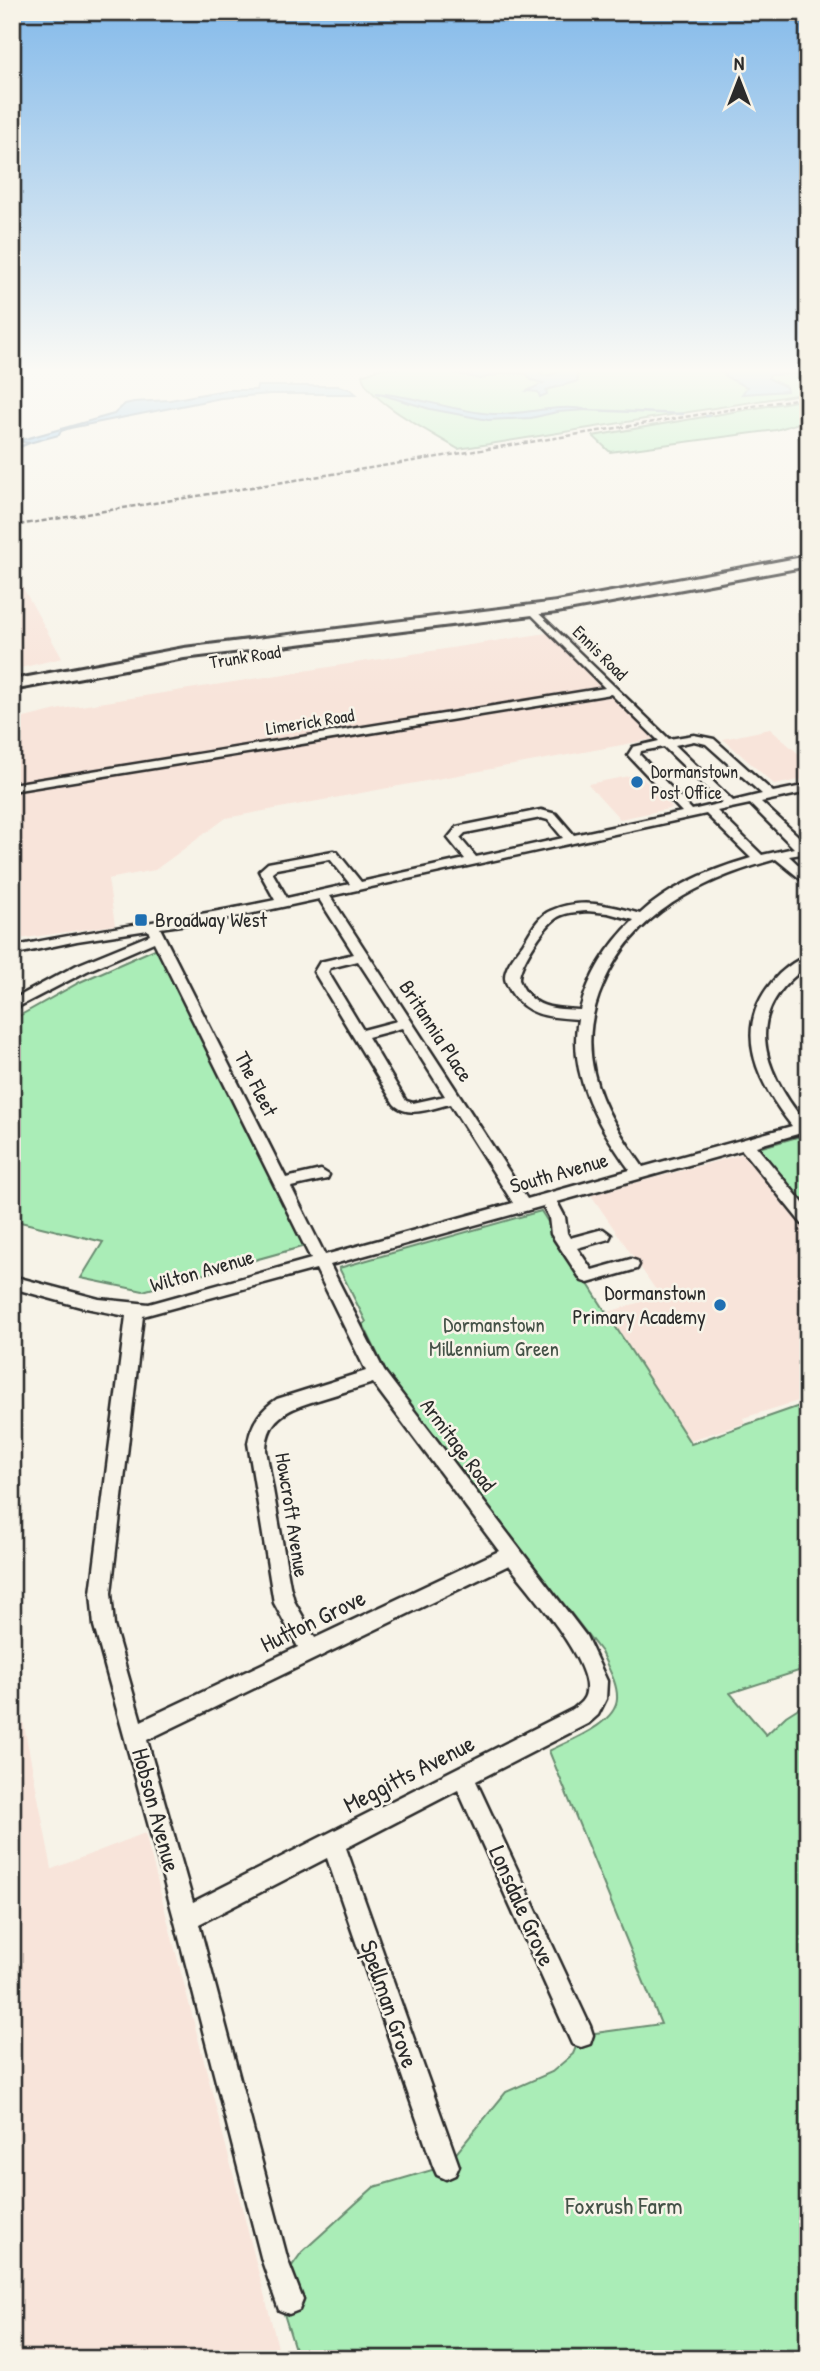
<svg xmlns="http://www.w3.org/2000/svg" width="820" height="2371" font-family="'Patrick Hand',sans-serif">
	<style>
		.built { fill: #f8e4da }
		.green { fill: #aaedb7; stroke: #6a8c71; stroke-width: 2 }
		.water { fill: #8fc3ec; stroke: #67869f; stroke-width: 2 }
		.lines { fill: none; stroke-linecap: round; stroke-linejoin: round }
		.stream { stroke: #67869f; stroke-width: 2.5 }
		.street-casing { stroke: #2b2b2b; stroke-width: 5 }
		.primary-casing { stroke: #2b2b2b; stroke-width: 6 }
		.street { fill: #f7f3e8; fill-rule: evenodd }
		.primary { fill: #f7f3e8; fill-rule: evenodd }
		.rail { stroke: #2b2b2b; stroke-width: 2.5; stroke-dasharray: 5 2.5; stroke-linecap: butt }
		.poi-dot { fill: #1f6fb2; stroke: #f7f3e8; stroke-width: 2.5 }
		.labels { text-anchor: middle; stroke-width: 5; stroke-linejoin: round; paint-order: stroke }
		.far-street-label { font-size: 18px; fill: #2b2b2b; stroke: #f7f3e8 }
		.far-poi-label { font-size: 18px; fill: #2b2b2b; stroke: #f7f3e8; text-anchor: start }
		.poi-label { font-size: 21px; fill: #2b2b2b; stroke: #f7f3e8; text-anchor: start }
		.street-label { font-size: 21px; fill: #2b2b2b; stroke: #f7f3e8 }
		.park-label { font-size: 21px; fill: #445247; stroke: #f7f3e8 }
		.near-street-label { font-size: 24px; fill: #2b2b2b; stroke: #f7f3e8 }
		.near-park-label { font-size: 24px; fill: #445247; stroke: #f7f3e8 }
	</style>
	<rect width="100%" height="100%" fill="#f7f3e8"/>
	<filter id="ink" filterUnits="userSpaceOnUse"><feTurbulence type="fractalNoise" baseFrequency=".0143" numOctaves="2"/><feDisplacementMap in="SourceGraphic" scale="14" xChannelSelector="R" yChannelSelector="G"/><feConvolveMatrix kernelMatrix="1 2 1 2 8 2 1 2 1" color-interpolation-filters="sRGB"/></filter>
	<g filter="url(#ink)">
		<path class="built" d="M12,583L22,586L62,658L12,670Z
			M547,633L654,739L226,818L155,870L108,879L115,925L12,940V721L61,709Z
			M770,729L808,762V778L775,785L723,739Z
			M639,774L673,808L620,819L588,784Z
			M743,1154L808,1235V1398L743,1418L745,1423L687,1441L605,1313L660,1296L591,1195Z
			M12,1412L22,1453L12,1516Z
			M12,1664L52,1869L145,1833L281,2359H12Z"/>
		<path class="green" d="M381,368H808V393L458,449C436,435 365,400 362,375Z
			M808,399V420L776,430L610,452L593,436Z
			M157,948L305,1246L143,1291L81,1278L103,1242L12,1220V1020L80,982Z
			M808,1134V1211L755,1149Z
			M541,1211L691,1444L808,1403V1668L730,1693L766,1735L786,1716L808,1702V2359H298L276,2288L302,2252L374,2187L446,2166L506,2092L552,2072L573,2054L581,2035L661,2024L549,1751C568,1741 616,1724 617,1699C618,1683 607,1666 601,1652L389,1378L363,1324L366,1322L339,1268Z"/>
		<path class="water" d="M484,368L540,369L544,370L540,374C546,377 559,374 561,368H576L578,381L546,390L547,394L540,397L538,392L527,391L543,383L531,380L527,374L503,373L480,379L451,372L473,373Z
			M718,368H808V374L770,375L768,378L786,387L787,391L742,394L747,387L728,378Z
			M257,386H338L350,389L356,394H270L221,398L70,428L61,431L59,435L29,443L18,441L114,414L125,404L134,402L170,400L226,390H256Z
			M376,393C417,396 455,412 494,414C523,415 561,403 587,410L557,412L531,418L488,420L430,409Z"/>
		<g class="lines">
			<path class="stream" d="M587,410L683,414
				M706,416H709
				M12,450L29,443"/>
			<defs>
				<path id="street" d="M532,607L669,739L694,735L714,739L773,792L808,785V792L761,802L808,845V853L789,856L808,874V885L776,859C704,879 633,912 603,985C590,1014 587,1043 594,1073C602,1108 623,1138 643,1167L792,1126C757,1082 732,1030 772,982C781,971 795,960 808,956V966C742,1011 761,1068 805,1122L808,1121V1131L756,1146L808,1209V1226L802,1224L742,1150L557,1202L565,1217L567,1233L570,1238L603,1229L611,1235L609,1239L577,1248L592,1270L631,1259L637,1261L639,1265L637,1269L588,1283L582,1281L551,1234L549,1217L543,1206L330,1265L384,1371L586,1636L607,1681L606,1699L598,1715L589,1723L476,1781L590,2026L593,2035L590,2044L581,2047L572,2044L458,1790L346,1848L459,2166L455,2175L446,2179L437,2175L433,2166L327,1858L199,1924L288,2261L303,2300L299,2310L289,2314L279,2310L262,2261L174,1918L94,1626L91,1593L126,1316L81,1307L12,1288V1276L99,1299L149,1304L311,1259L154,942L87,971L12,1010V1000L77,965L150,935L148,930L77,941L12,955V947C99,928 188,919 275,900L259,871L268,863L333,851L337,852L361,882L465,859L448,838L457,827L461,826L541,810L556,814L574,835L682,812L628,755L633,747L659,741L611,694L12,791V784L605,688L527,610ZM694,741L706,744L762,794L733,801L675,745ZM664,747L722,803L692,810L640,755L641,751ZM750,804L794,848L762,855L717,811ZM706,814L751,858C713,869 670,886 640,914C611,905 579,897 550,911C538,916 530,933 523,944C517,952 505,966 505,977C505,982 509,988 511,992C527,1017 551,1017 578,1019C568,1075 598,1126 630,1170L527,1199L330,896ZM541,818L548,820L563,838L476,857L460,838L465,833ZM330,859L350,884L287,898L272,872L276,869ZM319,899L354,954L320,962L314,972L394,1104C408,1119 432,1108 450,1104L513,1203L325,1255L291,1187L327,1179L329,1175L321,1170L286,1178L160,928L235,917ZM587,911L608,913L634,920C608,945 589,975 580,1010C554,1009 531,1009 519,980C518,966 543,928 555,919C563,912 577,912 587,911ZM358,961L397,1021L363,1030L328,972L330,968ZM402,1028L445,1096L413,1103L406,1101L368,1037ZM316,1269L366,1371L277,1399C261,1409 251,1424 248,1443L274,1603L298,1647L141,1721L114,1626L111,1593L143,1316ZM373,1383L499,1551L315,1638L294,1601L290,1586L266,1450C267,1415 292,1408 321,1399C338,1394 356,1388 373,1383ZM509,1565C529,1591 591,1660 586,1692C585,1700 579,1704 573,1709L193,1902L147,1740Z"/>
				<path id="primary" d="M808,556V566L557,612L184,658L12,690V680L184,648L557,602Z"/>
			</defs>
			<use href="#street" class="street-casing"/>
			<use href="#primary" class="primary-casing"/>
			<use href="#street" class="street"/>
			<use href="#primary" class="primary"/>
			<path class="rail" d="M12,526L808,397"/>
		</g>
	</g>
	<linearGradient id="sky" x2="0" y2="1"><stop stop-color="#84baea"/><stop offset="0.53" stop-color="#fbfaf5"/><stop offset="1" stop-color="#fbfaf5" stop-opacity="0"/></linearGradient>
	<rect width="820" height="699" fill="url(#sky)"/>
	<g class="poi-dot">
		<circle cx="637" cy="782" r="7"/>
		<rect x="134" y="913" width="14" height="14" rx="3.5"/>
		<circle cx="720" cy="1305" r="7"/>
	</g>
	<g class="labels">
		<g class="far-street-label">
			<text transform="translate(600 653) rotate(45)" y="6">Ennis Road</text>
			<text transform="translate(245 657) rotate(-9)" y="6">Trunk Road</text>
			<text transform="translate(310 722) rotate(-9)" y="6">Limerick Road</text>
		</g>
		<g class="far-poi-label">
			<text x="651" y="778">Dormanstown<tspan x="651" dy="21">Post Office</tspan></text>
		</g>
		<g class="poi-label">
			<text x="155" y="927">Broadway West</text>
			<text x="706" y="1300" text-anchor="end">Dormanstown<tspan x="706" dy="24">Primary Academy</tspan></text>
		</g>
		<g class="street-label">
			<text transform="translate(436 1031) rotate(57)" y="7">Britannia Place</text>
			<text transform="translate(256 1084) rotate(63)" y="7">The Fleet</text>
			<text transform="translate(559 1173) rotate(-16)" y="7">South Avenue</text>
			<text transform="translate(202 1271) rotate(-16)" y="7">Wilton Avenue</text>
			<text transform="translate(458 1445) rotate(53)" y="7">Armitage Road</text>
			<text transform="translate(292 1515) rotate(81)" y="7">Howcroft Avenue</text>
		</g>
		<g class="park-label">
			<text x="494" y="1332">Dormanstown<tspan x="494" dy="24">Millennium Green</tspan></text>
		</g>
		<g class="near-street-label">
			<text transform="translate(313 1621) rotate(-26)" y="8">Hutton Grove</text>
			<text transform="translate(409 1774) rotate(-27)" y="8">Meggitts Avenue</text>
			<text transform="translate(156 1810) rotate(75)" y="8">Hobson Avenue</text>
			<text transform="translate(522 1906) rotate(66)" y="8">Lonsdale Grove</text>
			<text transform="translate(389 2004) rotate(71)" y="8">Spellman Grove</text>
		</g>
		<g class="near-park-label">
			<text x="624" y="2214">Foxrush Farm</text>
		</g>
	</g>
	<rect width="820" height="2371" fill="none" stroke="#f7f3e8" stroke-width="42"/>
	<rect x="21" y="21" width="778" height="2329" fill="none" stroke="#2b2b2b" stroke-width="2.5" filter="url(#ink)"/>
	<g transform="translate(739 80)" stroke="#f7f3e8" stroke-width="5" paint-order="stroke">
	<path d="M0-5L12 26L0 18L-12 26Z" fill="#2b2b2b"/>
	<text y="-10" font-size="19" font-weight="bold" text-anchor="middle" fill="#2b2b2b">N</text>
	</g>
</svg>
